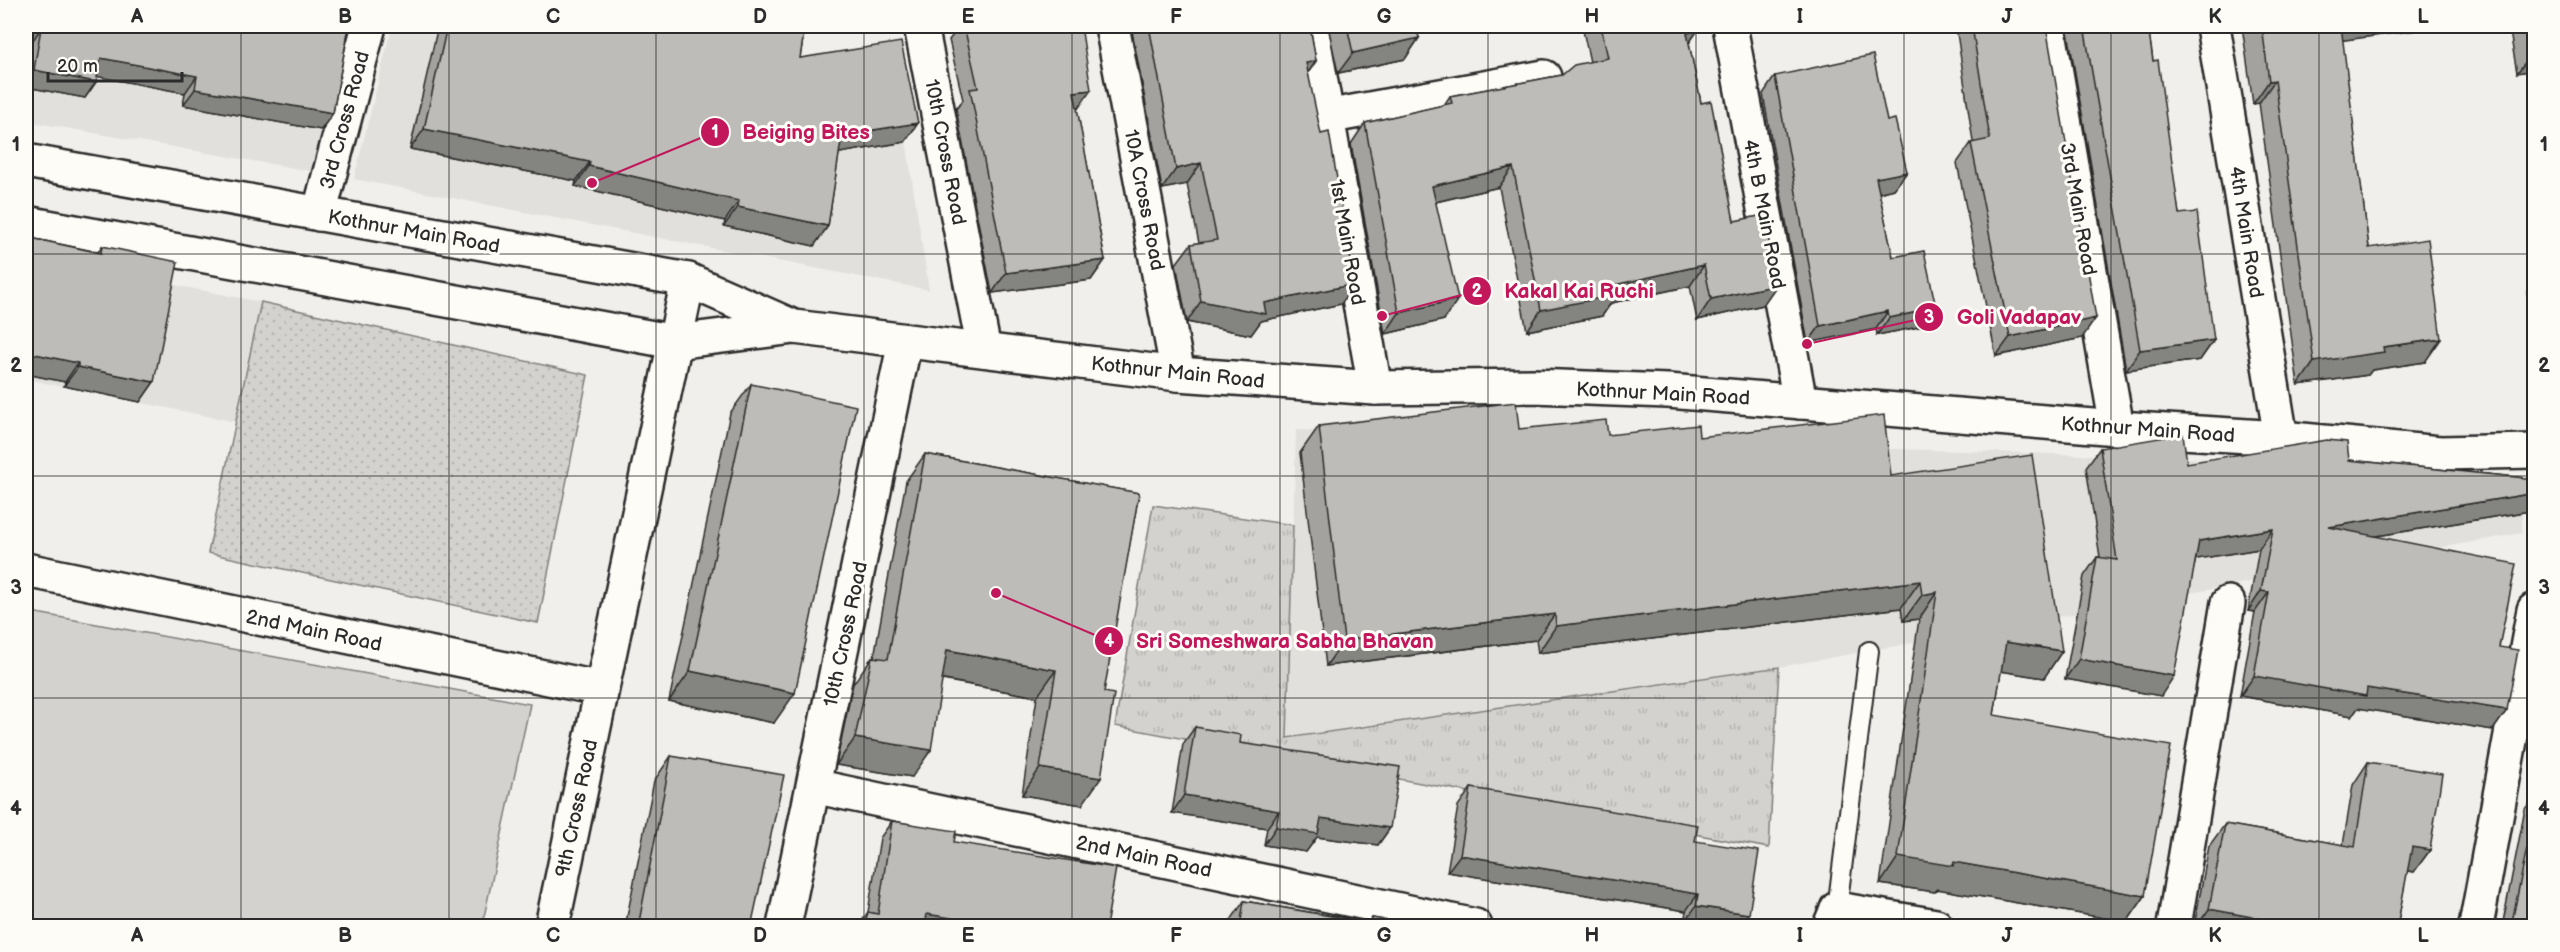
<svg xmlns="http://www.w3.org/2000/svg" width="2560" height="952" font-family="'Balsamiq Sans',sans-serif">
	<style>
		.built { fill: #e1e0dc }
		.grass { fill: url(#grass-dots); stroke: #7f7e7d; stroke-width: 1.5 }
		.park { fill: url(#park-tufts); stroke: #7f7e7d; stroke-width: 1.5 }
		.pitch { fill: #d3d2cf; stroke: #7f7e7d; stroke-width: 1.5 }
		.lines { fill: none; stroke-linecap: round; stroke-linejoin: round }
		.lane-casing { stroke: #2b2b2b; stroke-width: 22 }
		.street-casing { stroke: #2b2b2b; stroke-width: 38 }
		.secondary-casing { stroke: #2b2b2b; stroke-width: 38 }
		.lane { stroke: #fdfcf7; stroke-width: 18 }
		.street { stroke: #fdfcf7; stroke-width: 33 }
		.secondary { stroke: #fdfcf7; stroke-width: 33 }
		.wall { fill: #a3a29e; stroke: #2b2b2b; stroke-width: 1.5 }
		.shaded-wall { fill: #848481; stroke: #2b2b2b; stroke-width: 1.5 }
		.building { fill: #bdbcb8; stroke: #2b2b2b; stroke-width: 1.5 }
		.grid { fill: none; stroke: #2b2b2b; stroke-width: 1.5; stroke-opacity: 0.55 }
		.labels { text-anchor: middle; stroke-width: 6; stroke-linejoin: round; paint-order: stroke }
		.street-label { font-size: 20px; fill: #2b2b2b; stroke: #fdfcf7 }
		.leader { fill: none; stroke: #c2185b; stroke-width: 2 }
		.callout-dot { fill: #c2185b; stroke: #fdfcf7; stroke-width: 2 }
		.mark-label { font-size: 18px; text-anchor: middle; font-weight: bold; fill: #fff }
		.callout-label { font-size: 21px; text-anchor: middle; font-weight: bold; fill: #c2185b; stroke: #fdfcf7; stroke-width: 6; stroke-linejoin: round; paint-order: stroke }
		.neatline { fill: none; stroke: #2b2b2b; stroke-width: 2 }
		.grid-label { font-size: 20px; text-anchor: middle; font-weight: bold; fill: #2b2b2b }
	</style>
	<defs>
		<pattern id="grass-dots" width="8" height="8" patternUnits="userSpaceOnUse" patternTransform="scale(1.5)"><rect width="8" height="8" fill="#d3d2cf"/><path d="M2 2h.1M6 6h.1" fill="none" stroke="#b5b4b2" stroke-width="1.8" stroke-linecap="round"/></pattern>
		<pattern id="park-tufts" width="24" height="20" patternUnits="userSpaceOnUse" patternTransform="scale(1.5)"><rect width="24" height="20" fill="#d3d2cf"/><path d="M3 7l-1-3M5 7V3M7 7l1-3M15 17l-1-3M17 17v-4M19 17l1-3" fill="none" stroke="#b5b4b2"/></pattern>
	</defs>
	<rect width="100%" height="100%" fill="#f0efeb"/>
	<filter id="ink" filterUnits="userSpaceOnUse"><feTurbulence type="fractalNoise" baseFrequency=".0167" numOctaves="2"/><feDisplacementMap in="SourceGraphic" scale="12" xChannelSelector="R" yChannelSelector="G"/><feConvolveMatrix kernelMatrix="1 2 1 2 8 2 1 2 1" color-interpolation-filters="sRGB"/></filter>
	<g filter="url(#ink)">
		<path class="built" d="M26,26H349L316,172L26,121Z
			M392,26H444L737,85L892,50L929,290L354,179Z
			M26,256L261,302L236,422L26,379Z
			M1296,430L2212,459L2522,479V533L1779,667L1287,738Z"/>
		<path class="grass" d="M261,302L588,375L538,623L208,553Z"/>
		<path class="park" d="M1153,505L1293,525L1287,738L1779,667L1769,848L1115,726Z"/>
		<path class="pitch" d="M26,611L530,704L482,926H26Z"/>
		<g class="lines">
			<defs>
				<path id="lane" d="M1837,909L1869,651"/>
				<path id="street" d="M921,26L984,350
					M1112,26L1178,374
					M1311,26L1375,388
					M1730,26L1800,402
					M2048,26L2117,428
					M2213,26L2281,438
					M1326,117L1544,77
					M319,214L369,26
					M26,570L602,689
					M813,786L1475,926
					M552,926L688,280
					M784,926L905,341
					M1830,926L1837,909L1936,926
					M2174,926L2228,603
					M2476,926L2534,610"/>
				<path id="secondary" d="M26,161L688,280L794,327
					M26,223L675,342L794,327L1178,374L1375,388L1533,386L1668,391L2117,428L2281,438L2440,453L2534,451"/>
			</defs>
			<use href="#lane" class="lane-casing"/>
			<use href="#street" class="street-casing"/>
			<use href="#secondary" class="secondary-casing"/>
			<use href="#lane" class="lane"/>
			<use href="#street" class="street"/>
			<use href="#secondary" class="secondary"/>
		</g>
		<path class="wall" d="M26,26H349L333,113L321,130L183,105L185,93L97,76L96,82L85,98L26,87V67L30,45Z
			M440,26H805L800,58L918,123L905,142L839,153L828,226L814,246L724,226L725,221L575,186L576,181L410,149L437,30Z
			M960,26H1081L1077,110L1105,260L1091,280L992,293L956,109L963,100L949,40Z
			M1131,26H1310L1316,61L1308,73L1341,304L1261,321L1251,335L1187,322L1176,264L1191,244L1199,243L1187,184L1162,189Z
			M1328,26H1416L1419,38L1405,59L1338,73Z
			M1582,26H1697L1698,30L1689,43L1701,103L1734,221L1763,305L1697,320L1690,286L1611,303L1602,316L1527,331L1499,187L1436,202L1444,320L1385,334L1351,144L1365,123L1444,105L1450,96L1562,75L1590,62Z
			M1956,26H2046L2082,338L1996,356L1957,163L1971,143L1973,142Z
			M2067,26H2148L2153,61L2179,214L2214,340L2200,360L2126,370Z
			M2242,26H2440L2439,27L2342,40L2369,248L2425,362L2372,370L2368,375L2298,385L2259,103L2253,104Z
			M2509,26H2535V70L2517,73Z
			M1775,76L1887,121L1907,172L1894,189L1879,193L1893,257L1924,326L1877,335L1876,329L1808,343L1763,94Z
			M26,237L98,252L102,246L154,382L140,402L64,386L65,382L26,374Z
			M2535,282V331L2527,293Z
			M751,384L774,723L669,701L730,413Z
			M1319,426L1519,429L1608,435L1699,437L1891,476L2062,651L2044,678L2001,671L1994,715L2145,896L2127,922L1937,889L1935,892L1880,884L1919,619L1903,621L1901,608L1538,653L1536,640L1326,666L1300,453Z
			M2100,448L2187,463L2349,460L2535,479V506L2530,511L2377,536L2499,647L2507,710L2493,730L2358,708L2352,716L2240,696L2255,612L2248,611L2259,549L2196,559L2161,696L2065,679L2084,576L2097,557H2100L2086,467Z
			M925,454L1139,493L1082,805L1022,795L1037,697L942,680L912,777L836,765L853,684L872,657H874L906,481Z
			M2535,711V736L2530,735Z
			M1195,727L1240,743L1390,828L1378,845L1317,837L1306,852L1264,845L1267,828L1172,813L1183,744Z
			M671,756L751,927H625L654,781Z
			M2368,762L2430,850L2414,872L2407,871L2397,927H2194L2209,846L2225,824L2343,845L2353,785Z
			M1471,788L1695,841L1740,927H1706L1684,923L1686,911L1447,872L1458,806Z
			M2535,795V927H2502L2525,809Z
			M892,821L954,842L1106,927H858L868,912L880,838Z
			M1244,901L1369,922L1372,918L1426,927H1230L1231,920Z"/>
		<path class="shaded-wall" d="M26,26L41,28L30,45L26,44Z
			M2336,26H2440L2439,27L2324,43Z
			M1698,30L1684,50L1687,33Z
			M1419,38L1405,59L1338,73L1353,53Z
			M2535,55V70L2517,73L2530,56Z
			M101,58L197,76L185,93L89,75Z
			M1316,61L1302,82L1306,63Z
			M34,70L96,82L85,98L26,87V81Z
			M2275,80L2259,103L2253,104L2269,81Z
			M195,89L333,113L321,130L183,105Z
			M1091,90L1077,110L1074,92Z
			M918,123L905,142L828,155L842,135Z
			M424,129L590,162L576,181L410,149Z
			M1201,163L1187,184L1162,189L1176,169Z
			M589,166L739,201L725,221L575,186Z
			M1513,167L1499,187L1418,206L1432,186Z
			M1907,172L1894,189L1864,196L1876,178Z
			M738,207L828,226L814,246L724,226Z
			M1105,260L1091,280L992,293L1006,273Z
			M1704,265L1690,286L1611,303L1602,316L1527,331L1541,310L1614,285Z
			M1355,284L1341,304L1261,321L1251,335L1187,322L1201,301L1264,303Z
			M1777,285L1763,305L1697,320L1711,299Z
			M1458,299L1444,320L1385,334L1399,313Z
			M1936,308L1924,326L1877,335L1889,318Z
			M1888,311L1876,329L1808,343L1820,326Z
			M2096,318L2082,338L1996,356L2010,337Z
			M2441,339L2425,362L2372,370L2368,375L2298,385L2314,362L2383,347Z
			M2214,340L2200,360L2126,370L2140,350Z
			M26,352L78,363L65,382L26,374Z
			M78,367L154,382L140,402L64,386Z
			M2535,493V506L2530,511L2315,546L2329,527Z
			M2273,529L2259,549L2185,561L2199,541Z
			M1920,581L1901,608L1538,653L1556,626Z
			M2261,591L2269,592L2255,612L2248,611Z
			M1937,592L1919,619L1903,621L1922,595Z
			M1555,614L1536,640L1326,666L1344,640Z
			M2006,642L2062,651L2044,678L1987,669Z
			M947,650L1056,670L1037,697L928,677Z
			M2079,659L2174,676L2161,696L2065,679Z
			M690,671L795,693L774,723L669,701Z
			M2254,676L2367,688L2507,710L2493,730L2358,708L2352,716L2240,696Z
			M2535,729V736L2530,735Z
			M855,738L931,750L912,777L836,765Z
			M1040,768L1101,778L1082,805L1022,795Z
			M1184,795L1279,811L1267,828L1172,813Z
			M1321,818L1390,828L1378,845L1317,837L1306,852L1264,845L1276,827Z
			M2412,847L2430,850L2414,872L2396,869Z
			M1460,855L1698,894L1686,911L1447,872Z
			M1898,857L1954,862L2145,896L2127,922L1937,889L1935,892L1880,884Z
			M1696,906L1749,914L1740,927H1706L1684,923Z
			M2209,909L2306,927H2196Z
			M927,914L1008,927H918Z"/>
		<path class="building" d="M26,26H349L333,113L195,89L197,76L101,58L96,82L34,70L41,28Z
			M447,26H805L800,58L901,42L918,123L842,135L828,226L738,207L739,201L589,166L590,162L424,129Z
			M964,26H1081L1091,90L1074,92L1105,260L1006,273L970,89L978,88Z
			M1149,26H1310L1316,61L1306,63L1321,134L1329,132L1355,284L1264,303L1266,314L1201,301L1191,244L1217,240L1201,163L1176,169Z
			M1347,26H1416L1419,38L1353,53Z
			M1601,26H1697L1698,30L1687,33L1701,103L1711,101L1734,221L1764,215L1777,285L1711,299L1704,265L1614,285L1616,295L1541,310L1513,167L1432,186L1458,299L1399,313L1365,123L1452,103L1450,96L1562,75L1574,65L1608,58Z
			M1972,26H2046L2096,318L2010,337L1971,143L1990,139Z
			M2084,26H2148L2153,61L2158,60L2179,214L2197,212L2214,340L2140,350Z
			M2262,26H2341L2369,248L2428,239L2441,339L2383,347L2384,352L2314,362L2275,80L2269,81Z
			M2524,26H2535V55L2530,56Z
			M1873,55L1887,121L1895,119L1907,172L1876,178L1893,257L1924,251L1936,308L1889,318L1888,311L1820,326L1775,76Z
			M26,237L101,253L102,246L178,262L154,382L78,367V363L26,352Z
			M751,384L856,406L795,693L690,671Z
			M1516,402L1519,429L1606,420L1608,435L1698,425L1699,437L1884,415L1891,476L2032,455L2062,651L2006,642L1994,715L2171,746L2145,896L1954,862L1953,866L1898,857L1937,592L1922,595L1920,581L1556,626L1555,614L1344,640L1319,426Z
			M2183,434L2187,463L2327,440L2347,442L2349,460L2535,479V493L2329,527L2516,564L2499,647L2518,650L2507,710L2367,688L2366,696L2254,676L2269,592L2261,591L2273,529L2199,541L2174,676L2079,659L2097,557L2117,560L2100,448Z
			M925,454L1139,493L1104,692L1114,694L1101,778L1040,768L1056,670L947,650L931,750L855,738L872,657L888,659Z
			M1195,727L1241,735L1240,743L1400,767L1390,828L1321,818L1318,834L1276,827L1279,811L1184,795Z
			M671,756L784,775L751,927H638Z
			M2368,762L2442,774L2430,850L2412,847L2397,927H2306L2209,909L2225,824L2355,847Z
			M1471,788L1698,825L1695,841L1759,851L1749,914L1696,906L1698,894L1460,855Z
			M2535,808V927H2511Z
			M892,821L956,831L954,842L1116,868L1106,927H1008L927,914L925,927H864L868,912L878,914Z
			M1244,901L1372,923V918L1426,927H1240Z"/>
	</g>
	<path class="grid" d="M241,26V926M449,26V926M656,26V926M864,26V926M1072,26V926M1280,26V926M1488,26V926M1696,26V926M1904,26V926M2111,26V926M2319,26V926M26,254H2534M26,476H2534M26,698H2534"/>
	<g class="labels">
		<g class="street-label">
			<text transform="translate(344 120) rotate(-75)" y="7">3rd Cross Road</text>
			<text transform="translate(946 152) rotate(79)" y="7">10th Cross Road</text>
			<text transform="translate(1145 200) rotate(79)" y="7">10A Cross Road</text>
			<text transform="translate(2079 209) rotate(80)" y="7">3rd Main Road</text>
			<text transform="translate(1765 214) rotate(79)" y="7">4th B Main Road</text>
			<text transform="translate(414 231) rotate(10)" y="7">Kothnur Main Road</text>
			<text transform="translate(2247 232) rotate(81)" y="7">4th Main Road</text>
			<text transform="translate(1348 242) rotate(80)" y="7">1st Main Road</text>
			<text transform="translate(1178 372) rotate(6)" y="7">Kothnur Main Road</text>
			<text transform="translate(1663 393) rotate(3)" y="7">Kothnur Main Road</text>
			<text transform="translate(2148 429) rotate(4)" y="7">Kothnur Main Road</text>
			<text transform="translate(314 630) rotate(12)" y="7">2nd Main Road</text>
			<text transform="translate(845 634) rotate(-78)" y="7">10th Cross Road</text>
			<text transform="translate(576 808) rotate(-78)" y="7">9th Cross Road</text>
			<text transform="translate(1144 856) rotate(12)" y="7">2nd Main Road</text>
		</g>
	</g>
	<path class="leader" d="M592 183L715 132M1382 316L1477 291M1807 344L1929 317M996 593L1109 641"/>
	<g class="callout-dot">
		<circle cx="592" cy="183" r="6"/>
		<circle cx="1382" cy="316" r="6"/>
		<circle cx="1807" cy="344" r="6"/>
		<circle cx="996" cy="593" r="6"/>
		<circle cx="715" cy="132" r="15"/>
		<circle cx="1477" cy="291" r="15"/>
		<circle cx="1929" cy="317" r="15"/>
		<circle cx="1109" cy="641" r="15"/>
	</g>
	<g class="mark-label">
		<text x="715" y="138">1</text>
		<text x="1477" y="297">2</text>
		<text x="1929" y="323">3</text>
		<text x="1109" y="647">4</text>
	</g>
	<g class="callout-label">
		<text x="806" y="139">Beiging Bites</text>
		<text x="1579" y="298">Kakal Kai Ruchi</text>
		<text x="2019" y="324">Goli Vadapav</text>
		<text x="1285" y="648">Sri Someshwara Sabha Bhavan</text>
	</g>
	<rect width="2560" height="952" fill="none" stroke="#fdfcf7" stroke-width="66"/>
	<path d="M48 72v9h134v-9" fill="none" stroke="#2b2b2b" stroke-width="3"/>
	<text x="57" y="72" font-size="18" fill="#2b2b2b" stroke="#fdfcf7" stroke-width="4.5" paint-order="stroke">20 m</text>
	<rect x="33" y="33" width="2494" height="886" class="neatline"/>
	<g class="grid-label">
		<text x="137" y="23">A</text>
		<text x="345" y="23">B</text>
		<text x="553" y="23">C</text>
		<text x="760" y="23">D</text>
		<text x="968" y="23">E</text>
		<text x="1176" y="23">F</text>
		<text x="1384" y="23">G</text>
		<text x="1592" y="23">H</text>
		<text x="1800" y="23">I</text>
		<text x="2007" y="23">J</text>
		<text x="2215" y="23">K</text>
		<text x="2423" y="23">L</text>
		<text x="16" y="151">1</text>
		<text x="2544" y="151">1</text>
		<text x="16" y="372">2</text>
		<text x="2544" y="372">2</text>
		<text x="16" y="594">3</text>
		<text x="2544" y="594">3</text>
		<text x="16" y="815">4</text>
		<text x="2544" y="815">4</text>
		<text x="137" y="942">A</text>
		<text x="345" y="942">B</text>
		<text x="553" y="942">C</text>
		<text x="760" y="942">D</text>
		<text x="968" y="942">E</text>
		<text x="1176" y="942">F</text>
		<text x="1384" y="942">G</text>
		<text x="1592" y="942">H</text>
		<text x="1800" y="942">I</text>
		<text x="2007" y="942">J</text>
		<text x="2215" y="942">K</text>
		<text x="2423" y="942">L</text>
	</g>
</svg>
